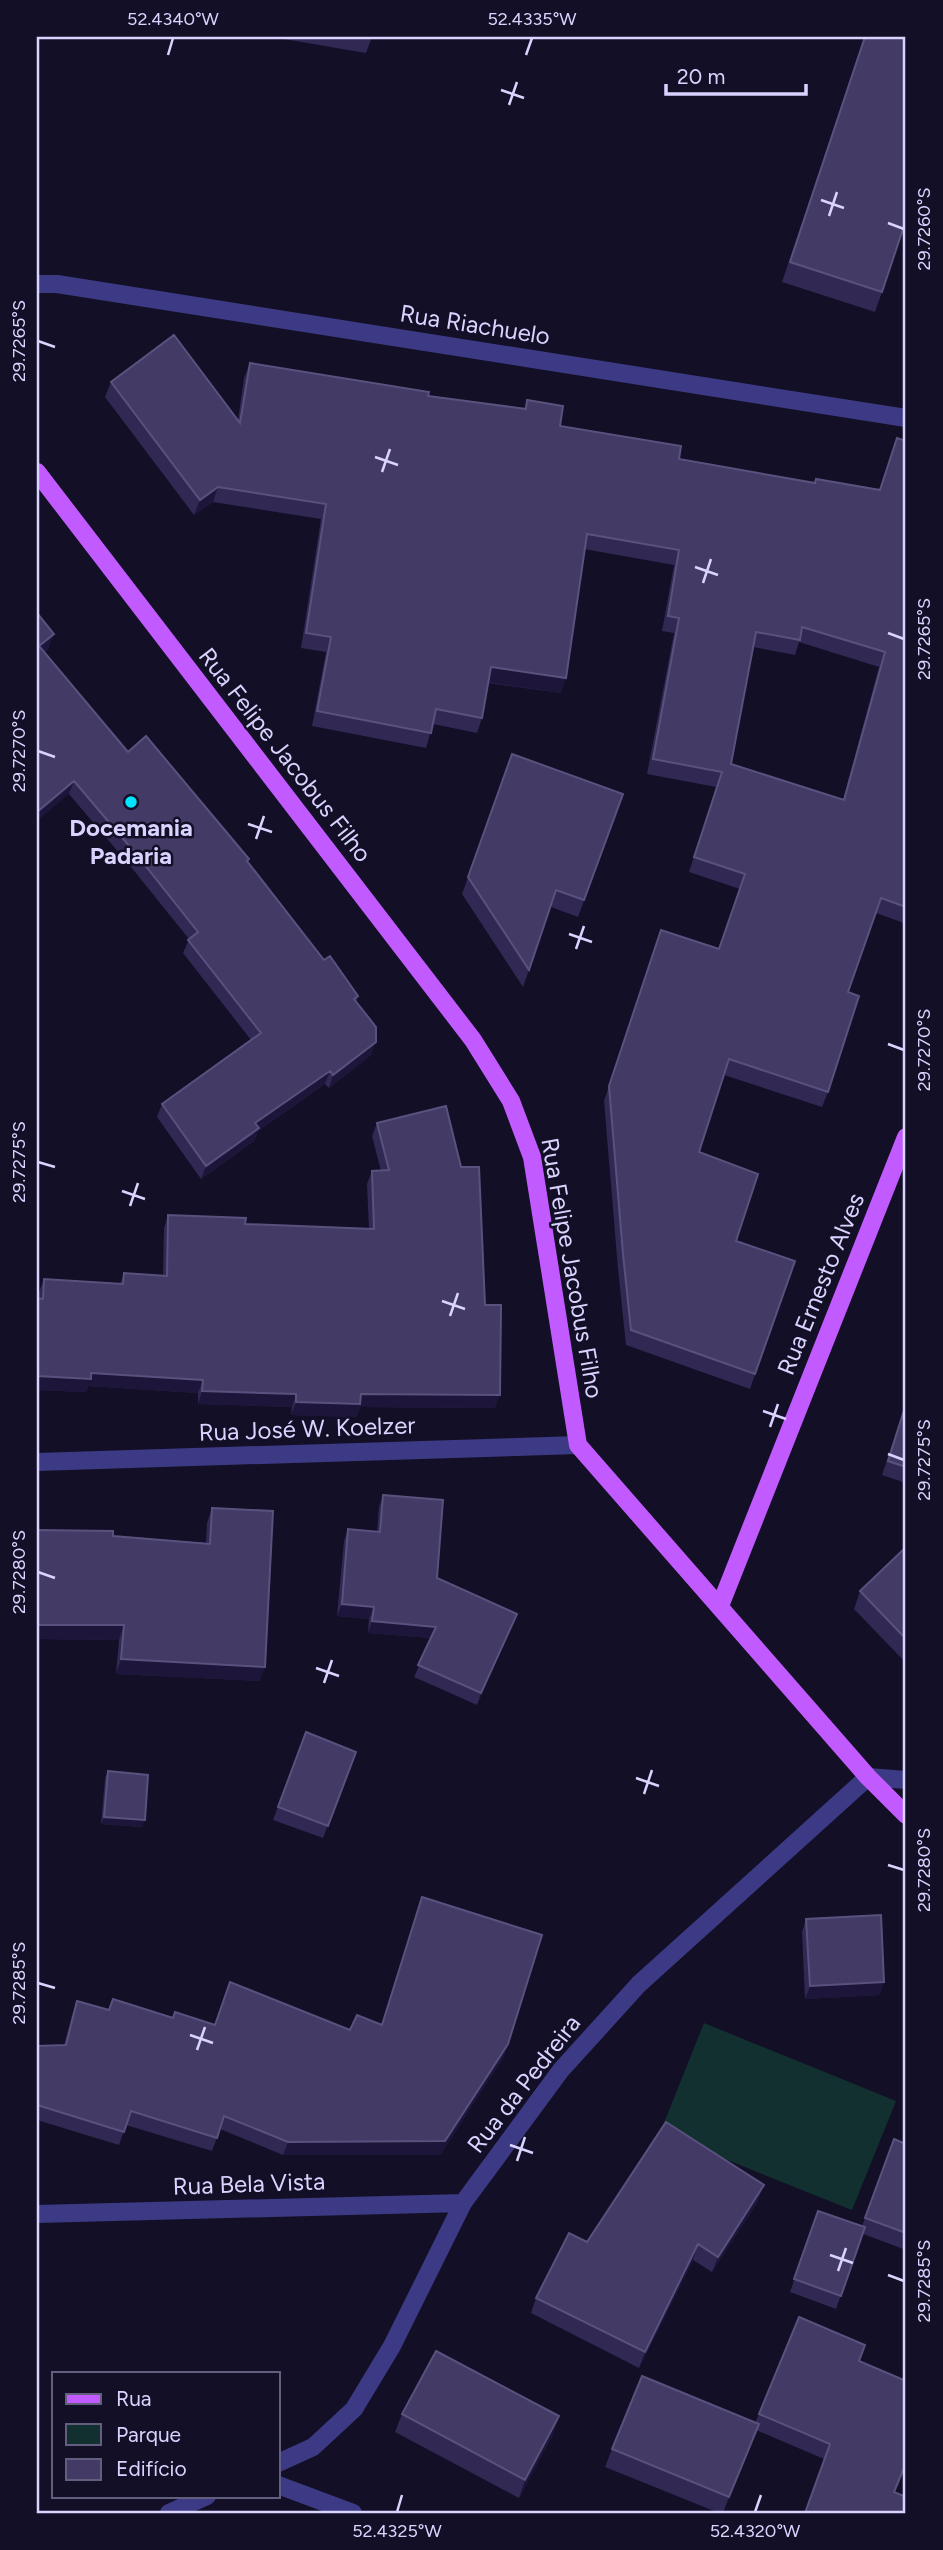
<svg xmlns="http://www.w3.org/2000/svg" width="943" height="2550" font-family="Figtree,sans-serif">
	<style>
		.green { fill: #12302f }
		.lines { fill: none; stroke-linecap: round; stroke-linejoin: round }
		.minor { stroke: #3d3a85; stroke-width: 18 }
		.major { stroke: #c25bff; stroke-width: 18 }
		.wall { fill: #312854; fill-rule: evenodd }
		.shaded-wall { fill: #1d163a }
		.building { fill: #433a66; stroke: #5a527e; stroke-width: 2; fill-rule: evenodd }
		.ticks { fill: none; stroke: #d9d4ff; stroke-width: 2.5 }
		.poi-dot { fill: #00e5ff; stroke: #130f26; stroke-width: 2.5 }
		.labels { text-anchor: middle; stroke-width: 5; stroke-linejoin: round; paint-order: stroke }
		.street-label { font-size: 24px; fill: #d9d4ff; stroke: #130f26 }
		.poi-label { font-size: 24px; font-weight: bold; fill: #d9d4ff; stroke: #130f26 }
		.neatline { fill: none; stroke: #d9d4ff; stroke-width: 2.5 }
		.ticks-label { font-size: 18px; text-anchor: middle; fill: #d9d4ff }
	</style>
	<rect width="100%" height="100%" fill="#130f26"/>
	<path class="green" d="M704,2023L896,2101L852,2210L660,2133Z"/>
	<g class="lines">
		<path class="minor" d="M37,284H57L906,418
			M37,1462L578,1445
			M37,2214L463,2203
			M278,2463L313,2447L354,2409L392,2346L463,2203L561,2070L639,1984L868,1777L906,1780
			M278,2485L353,2513
			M169,2513L207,2496"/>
		<path class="major" d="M37,472L473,1040L511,1101L532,1157L578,1445L868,1777L906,1815
			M720,1606L906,1137"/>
	</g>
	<path class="wall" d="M272,37H372L366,53Z
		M864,37H906L882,292L875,312L782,282Z
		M250,363L428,396L524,409L527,400L560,426L679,459L814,483L816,479L879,490L897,438L906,441V915L904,923L876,913L848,992L828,1092L822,1107L724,1075L699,1152L736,1241L795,1261L750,1389L626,1345L618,1269L604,1101L656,945L718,949L740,889L689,872L716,787L647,774L674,633L662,631L674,565L584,549L561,693L488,683L482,718L477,733L433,724L426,748L312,726L326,652L301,648L321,519L213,502L194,515L105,397L111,382L238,420L244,378ZM799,642L879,667L843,800L731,764L753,647L795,655Z
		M37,613L49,647L44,652L128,752L248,862L324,960L358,996L356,1002L371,1055L329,1088L325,1084L258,1131L254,1141L201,1179L157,1117L162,1104L251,1040L183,953L189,939L131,867L69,794Z
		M512,754L623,794L578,917L551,907L523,987L462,894Z
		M377,1123L485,1305L495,1408L360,1407L356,1417L291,1415L292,1407L198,1404V1393L88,1386L86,1392L37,1390V1298H39V1292L44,1279L120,1284L124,1273L163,1276L164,1228L168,1215L245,1224L369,1229L367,1184L372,1171H381L372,1136Z
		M906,1402V1483L882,1475Z
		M383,1495L437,1578L512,1626L477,1705L414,1677L431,1638L368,1633L369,1619L337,1616L344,1541L348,1529L377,1532L379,1507Z
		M212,1508L260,1681L116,1674L119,1640L37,1639V1530L206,1543L207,1523Z
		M906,1547V1663L854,1609L860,1591Z
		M306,1732L356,1752L323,1838L273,1820Z
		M108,1771L142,1827L101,1824L105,1778Z
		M422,1897L508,2044L503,2058L440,2155H283L220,2129L212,2151L126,2125L119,2145L37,2120V2046L64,2045L72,2015L77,2001L109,2010L173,2018L215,2025L350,2030L382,2025Z
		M806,1919L880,1995L805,1999L802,1932Z
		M894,2139L906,2144V2250L863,2234L836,2309L790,2292L818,2211L862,2226Z
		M758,2201L712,2272L693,2260L639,2368L531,2313L536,2298L587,2242Z
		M859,2361L895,2493L906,2513L824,2459L756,2430L723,2513H719L605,2467L612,2449L755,2423L759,2414Z
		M402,2414L559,2416L553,2434L519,2498L395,2432Z"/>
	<path class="shaded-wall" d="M218,487L213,502L194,515L200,500Z
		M54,634L49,647L37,657L39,646Z
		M491,667L566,678L561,693L486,682Z
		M74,781L69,794L37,821V812Z
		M376,1042L371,1055L329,1088L333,1075Z
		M330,1071L325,1084L258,1131L254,1141L201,1179L206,1166L255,1123Z
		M91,1373L203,1380L198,1393L88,1386L86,1392L37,1390V1376Z
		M202,1391L296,1394L292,1407L198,1404Z
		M361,1394L500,1395L495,1408L360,1407L356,1417L291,1415L296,1402Z
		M342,1604L374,1607L369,1619L337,1616Z
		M517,1614L512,1626L477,1705L481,1693Z
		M372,1621L436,1627L432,1638L368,1633Z
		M37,1625H124L119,1640L37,1639Z
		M121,1659L265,1667L260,1681L116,1674Z
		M104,1817L145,1820L142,1827L101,1824Z
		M884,1982L880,1995L805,1999L810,1986Z
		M508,2044L503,2058L440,2155H283L288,2142Z
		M764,2185L758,2201L712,2272L718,2257Z
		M698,2244L693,2260L639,2368L645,2352Z
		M559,2416L553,2434L519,2498L525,2480Z
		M759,2424L752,2442L723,2513L729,2497Z"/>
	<path class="building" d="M865,37H906V220L882,292L790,262Z
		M174,335L240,423L250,363L429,392L428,396L526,409L527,400L563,406L560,426L681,446L679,459L815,483L816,479L880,490L897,438L906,441V907L881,898L848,992L859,996L828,1092L729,1059L699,1152L758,1174L736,1241L795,1261L755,1374L631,1330L623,1254L609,1086L661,930L719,949L745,874L694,857L722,772L653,759L679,618L668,616L679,550L587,534L566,678L491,667L482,718L436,709L431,733L317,711L331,637L306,633L326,504L218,487L200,500L111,382ZM802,627L885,652L844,800L731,764L756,632L800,640Z
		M37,613L54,634L39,646L128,752L146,736L249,859L247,861L324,960L330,956L358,996L354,999L376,1027V1042L333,1075L330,1071L255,1123L259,1128L206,1166L162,1104L261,1033L188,940L198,932L136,854L74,781L37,812Z
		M512,754L623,794L584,900L556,890L529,970L468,877Z
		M446,1106L461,1167H479L485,1305H501L500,1395L361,1394L360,1404L296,1402V1394L202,1391L203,1380L91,1373V1379L37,1376V1298L43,1299L44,1279L123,1284L124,1273L167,1276L168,1215L246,1218L245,1224L374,1229L372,1171L389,1170L377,1123Z
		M906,1404V1467L888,1461Z
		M383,1495L443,1500L437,1578L517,1614L481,1693L418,1665L436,1627L372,1621L374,1607L342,1604L348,1529L380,1532Z
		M212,1508L273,1511L265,1667L121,1659L124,1625H37V1530L113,1531V1536L210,1544Z
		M906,1547V1639L860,1591Z
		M306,1732L356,1752L328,1826L278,1807Z
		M108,1771L148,1775L145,1820L104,1817Z
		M422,1897L542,1935L508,2044L445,2141L288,2142L224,2116L217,2138L131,2111L124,2132L37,2105V2046L66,2045L77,2001L109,2010L113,1999L173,2018L175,2012L215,2025L230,1982L350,2030L357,2015L382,2025Z
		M881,1915L884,1982L810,1986L806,1919Z
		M666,2122L764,2185L718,2257L698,2244L645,2352L536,2298L569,2233L587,2242Z
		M894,2139L906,2144V2233L865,2218Z
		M818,2211L865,2227L841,2296L794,2279Z
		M799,2317L865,2345L859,2361L906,2381V2463L894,2492L906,2497V2513H805L830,2444L759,2414Z
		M436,2351L559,2416L525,2480L402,2414Z
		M642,2376L759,2424L729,2497L612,2449Z"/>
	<path class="ticks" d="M168,55L173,38M526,55L532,38M501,90L524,98M509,105L517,82M821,200L844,208M829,216L837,192M888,223L904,229M38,341L55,347M375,457L398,465M382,472L390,449M695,567L718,575M703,583L711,559M888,633L904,639M38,751L55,757M248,824L272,832M256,839L264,816M569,934L592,942M576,949L584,926M888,1044L904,1050M38,1162L55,1167M122,1191L145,1199M130,1206L138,1183M442,1301L465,1309M450,1316L458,1293M763,1411L786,1419M770,1427L778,1404M888,1454L904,1460M38,1572L55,1578M316,1668L339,1676M324,1683L332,1660M636,1778L659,1786M644,1794L652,1770M888,1865L904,1870M38,1983L55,1988M190,2035L213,2043M197,2050L205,2027M510,2145L533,2153M517,2161L525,2137M830,2255L853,2263M838,2271L846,2248M888,2275L904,2281M397,2512L402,2495M755,2512L761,2495"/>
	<circle class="poi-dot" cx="131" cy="802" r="7"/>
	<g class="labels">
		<g class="street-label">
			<text transform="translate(475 325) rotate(9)" y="8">Rua Riachuelo</text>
			<text transform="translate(285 755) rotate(52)" y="8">Rua Felipe Jacobus Filho</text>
			<text transform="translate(572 1268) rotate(80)" y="8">Rua Felipe Jacobus Filho</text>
			<text transform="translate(821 1284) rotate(-68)" y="8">Rua Ernesto Alves</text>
			<text transform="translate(307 1429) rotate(-2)" y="8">Rua José W. Koelzer</text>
			<text transform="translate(524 2084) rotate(-52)" y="8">Rua da Pedreira</text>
			<text transform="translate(249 2184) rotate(-2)" y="8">Rua Bela Vista</text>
		</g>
		<g class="poi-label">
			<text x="131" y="836">Docemania<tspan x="131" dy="28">Padaria</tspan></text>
		</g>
	</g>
	<rect width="943" height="2550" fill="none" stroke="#130f26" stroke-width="77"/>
	<rect x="52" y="2372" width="228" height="126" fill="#130f26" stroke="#625e7d" stroke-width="2"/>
	<rect x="66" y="2394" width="35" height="10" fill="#c25bff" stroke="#625e7d" stroke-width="2"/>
	<text x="116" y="2406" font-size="21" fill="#d9d4ff">Rua</text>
	<rect x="66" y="2424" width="35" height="21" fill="#12302f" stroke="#625e7d" stroke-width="2"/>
	<text x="116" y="2442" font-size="21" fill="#d9d4ff">Parque</text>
	<rect x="66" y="2459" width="35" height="21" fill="#433a66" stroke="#625e7d" stroke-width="2"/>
	<text x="116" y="2476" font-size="21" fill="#d9d4ff">Edifício</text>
	<path d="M666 84v10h140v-10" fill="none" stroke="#d9d4ff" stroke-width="3.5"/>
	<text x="677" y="84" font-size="21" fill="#d9d4ff" stroke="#130f26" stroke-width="5" paint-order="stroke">20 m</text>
	<rect x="38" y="38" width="866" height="2474" class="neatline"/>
	<g class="ticks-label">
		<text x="173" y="25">52.4340°W</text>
		<text x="532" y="25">52.4335°W</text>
		<text transform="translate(924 229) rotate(-90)" y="6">29.7260°S</text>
		<text transform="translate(19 341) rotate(-90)" y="6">29.7265°S</text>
		<text transform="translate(924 639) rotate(-90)" y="6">29.7265°S</text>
		<text transform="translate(19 751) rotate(-90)" y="6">29.7270°S</text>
		<text transform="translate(924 1050) rotate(-90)" y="6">29.7270°S</text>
		<text transform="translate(19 1162) rotate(-90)" y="6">29.7275°S</text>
		<text transform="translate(924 1460) rotate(-90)" y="6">29.7275°S</text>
		<text transform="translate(19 1572) rotate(-90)" y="6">29.7280°S</text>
		<text transform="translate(924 1870) rotate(-90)" y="6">29.7280°S</text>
		<text transform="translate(19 1983) rotate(-90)" y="6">29.7285°S</text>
		<text transform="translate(924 2281) rotate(-90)" y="6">29.7285°S</text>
		<text x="397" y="2537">52.4325°W</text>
		<text x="755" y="2537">52.4320°W</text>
	</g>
</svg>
